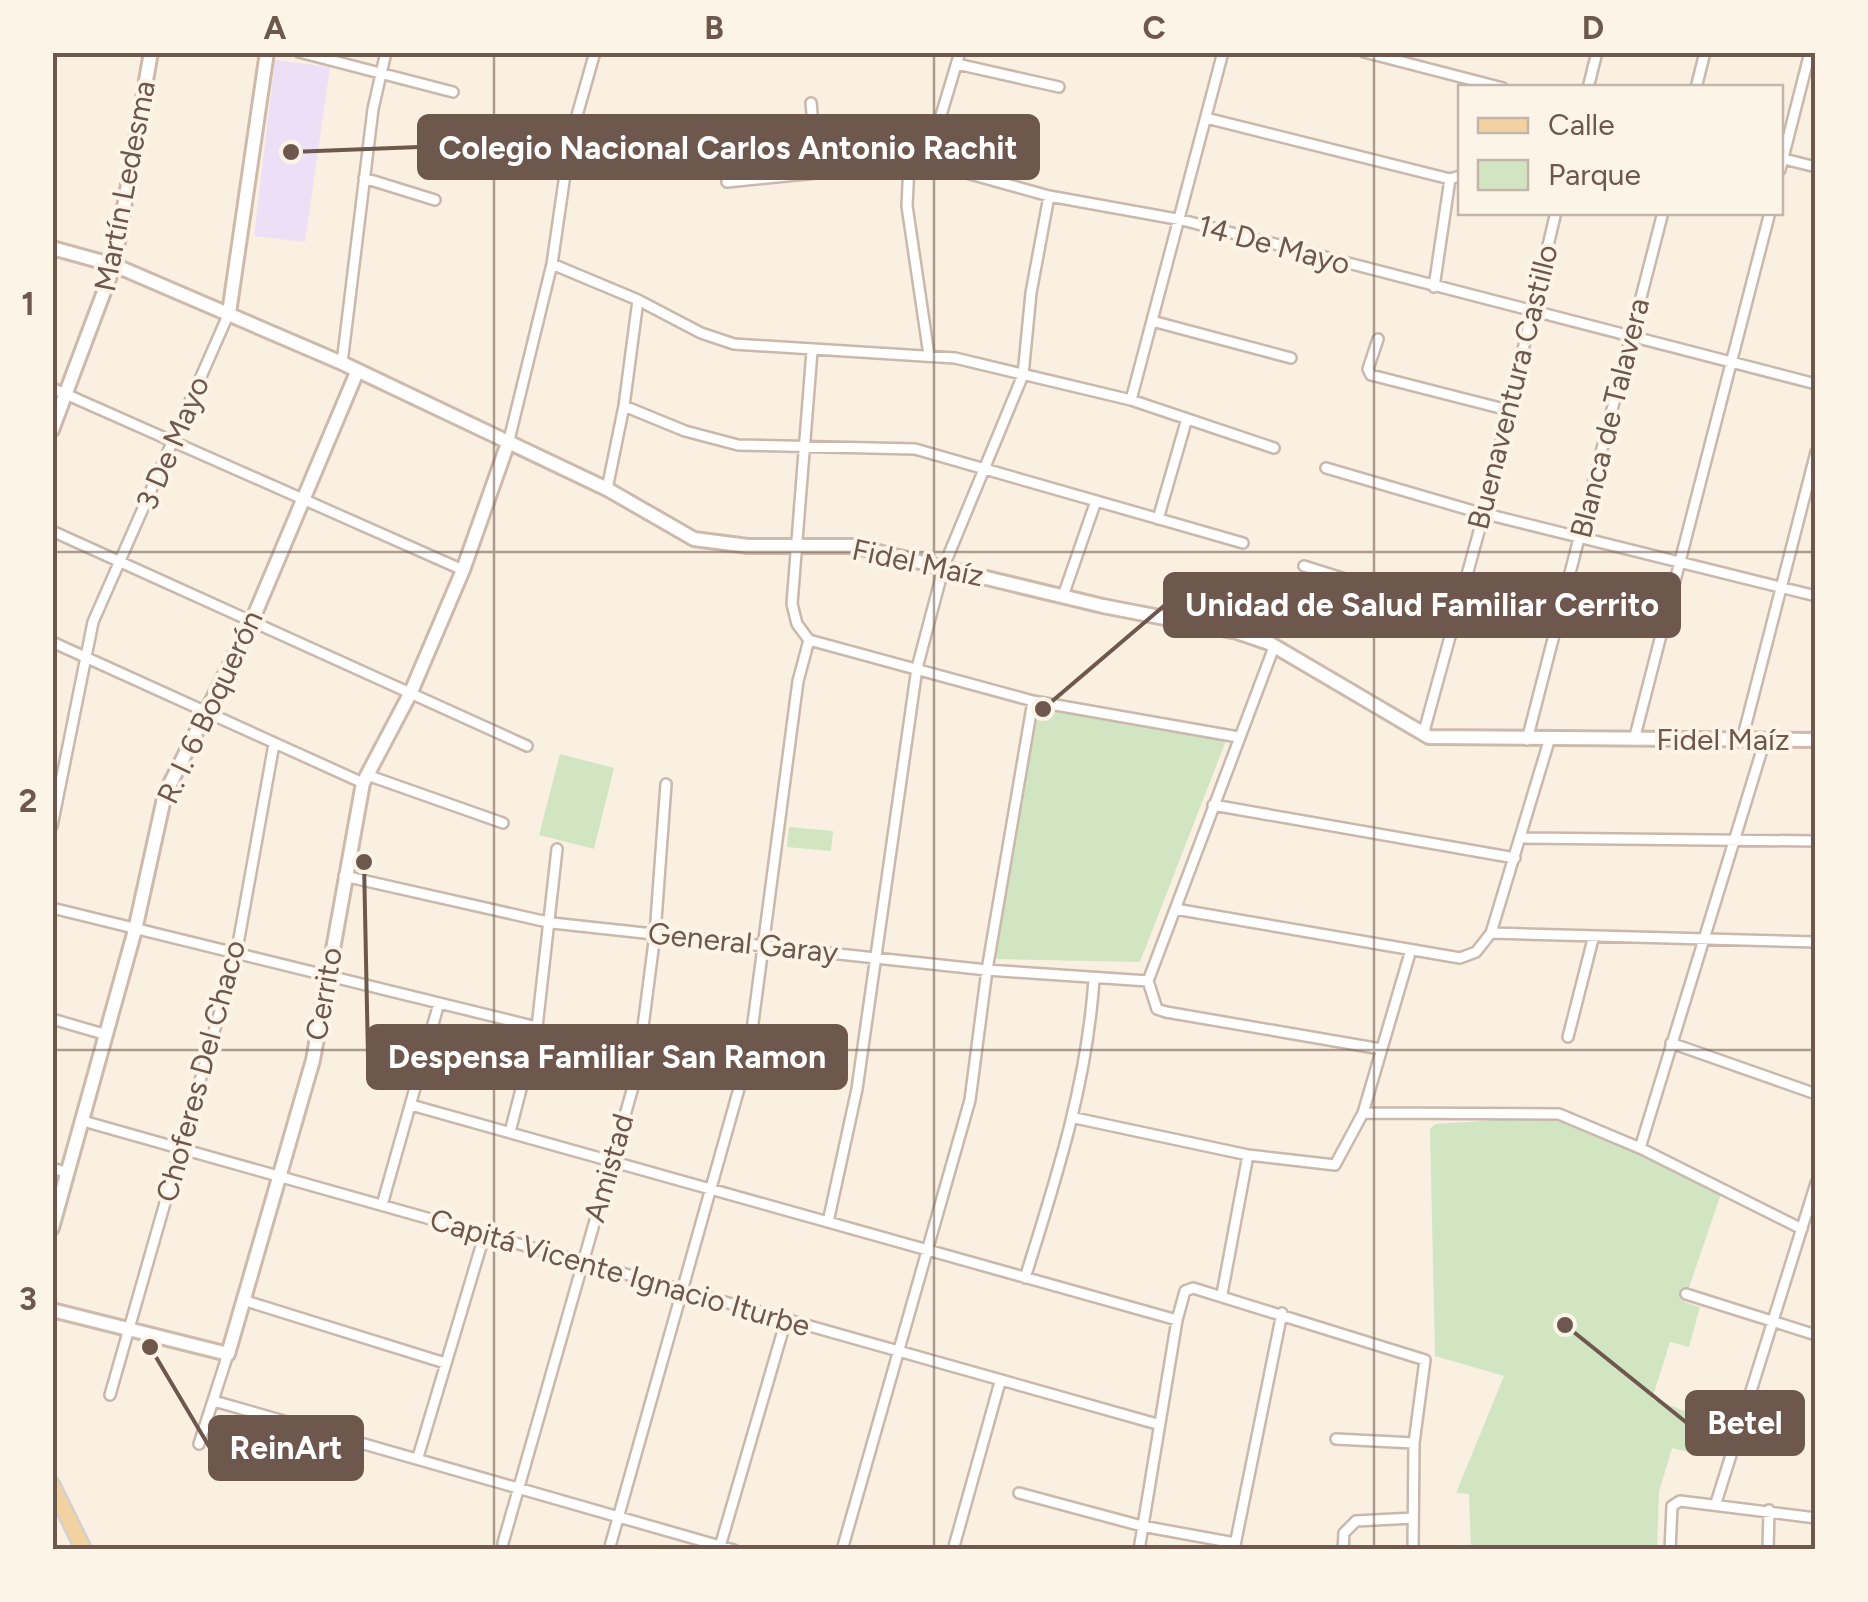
<svg xmlns="http://www.w3.org/2000/svg" width="1868" height="1602" font-family="Figtree,sans-serif">
	<style>
		.education { fill: #eddff5 }
		.green { fill: #d1e5c3 }
		.lines { fill: none; stroke-linecap: round; stroke-linejoin: round }
		.street-casing { stroke: #c9b8ab; stroke-width: 14 }
		.secondary-casing { stroke: #cebaab; stroke-width: 18 }
		.primary-casing { stroke: #d6d0cd; stroke-width: 19 }
		.street { stroke: #fff; stroke-width: 9 }
		.secondary { stroke: #fff; stroke-width: 12 }
		.primary { stroke: #f2d2a1; stroke-width: 14 }
		.grid { fill: none; stroke: #6e574c; stroke-width: 2.5; stroke-opacity: 0.55 }
		.labels { text-anchor: middle; stroke-width: 8; stroke-linejoin: round; paint-order: stroke }
		.street-label { font-size: 30px; fill: #6e574c; stroke: #fdf4e8 }
		.leader { fill: none; stroke: #6e574c; stroke-width: 4 }
		.callout-dot { fill: #6e574c; stroke: #fdf4e8; stroke-width: 4 }
		.callout { fill: #6e574c; stroke: #6e574c; stroke-width: 4 }
		.callout-label { font-size: 32px; text-anchor: middle; font-weight: bold; fill: #fff }
		.neatline { fill: none; stroke: #6e574c; stroke-width: 4 }
		.grid-label { font-size: 32px; text-anchor: middle; font-weight: bold; fill: #6e574c }
	</style>
	<rect width="100%" height="100%" fill="#f9f0e2"/>
	<path class="education" d="M275,60L330,67L305,242L254,236Z"/>
	<path class="green" d="M1036,705L1227,738L1140,962L994,959Z
		M560,754L614,768L594,849L539,835Z
		M789,827L833,831L831,851L787,847Z
		M1558,1116L1722,1191L1684,1302L1700,1307L1689,1347L1670,1342L1652,1399L1699,1416L1688,1452L1672,1448L1659,1492L1657,1549H1471L1469,1494L1456,1493L1504,1376L1435,1356L1430,1129L1435,1124Z"/>
	<g class="lines">
		<defs>
			<path id="street" d="M299,52L453,92
				M1364,52L1503,88
				M957,64L1059,87
				M1588,88L1597,52
				M1696,88L1705,52
				M811,103L818,173
				M1206,118L1450,179
				M1780,158L1816,167
				M927,162L960,52
				M909,164L907,206L929,355
				M1780,170L1810,52
				M364,178L435,200
				M727,182L927,162L1049,196L1182,220L1816,384
				M552,264L638,300L701,333L734,344L955,358L1131,400L1274,448
				M1434,287L1450,179L1460,176
				M1152,321L1291,358
				M1378,339L1368,369L1371,375L1508,410
				M812,351L792,604L797,624L809,640L1033,701L987,970L970,1100L842,1550
				M342,363L373,109L386,52
				M52,388L463,570
				M1131,400L1223,52
				M624,406L685,431L738,445L915,449L1243,543
				M509,440L552,264L570,140L595,52
				M1326,468L1470,510L1816,596
				M607,489L624,406L638,300
				M1158,519L1186,422
				M52,531L527,746
				M1304,566L1456,614
				M1063,596L1096,501
				M52,642L363,783
				M1274,647L1148,981L1157,1009L1166,1012L1381,1049
				M1033,701L1238,737
				M1423,735L1484,513L1556,212
				M1527,740L1663,212
				M1634,740L1770,212
				M1742,740L1816,452
				M1765,740L1640,1148L1802,1229
				M1549,741L1491,933L1816,942
				M367,775L503,823
				M1213,805L1515,858
				M52,826L93,622L229,313
				M1521,838L1816,841
				M344,876L552,923L987,970L1148,981
				M52,908L537,1027
				M1175,909L1460,958L1476,952L1491,933
				M52,1019L107,1035
				M1568,1037L1593,939
				M1671,1043L1816,1094
				M411,1105L1177,1320
				M1363,1113L1559,1114L1640,1148
				M1075,1118L1248,1155L1335,1165L1363,1113L1410,953
				M83,1121L1157,1424
				M510,1132L537,1027L557,849
				M52,1168L68,1173
				M382,1205L439,1003
				M828,1222L857,1089L917,668L944,566L1023,375L1031,293L1049,196
				M1025,1278C1056,1179 1087,1084 1094,979
				M1222,1294L1248,1155
				M1686,1294L1816,1335
				M246,1301L445,1363
				M110,1395L236,955L274,744
				M214,1401L734,1550
				M1336,1439L1414,1443
				M199,1444L228,1354
				M418,1457L485,1233
				M1019,1493L1142,1526L1235,1543
				M1716,1503L1816,1183
				M503,1543L637,1073L655,934L666,784
				M609,1550L749,1053L798,681L809,640
				M719,1550L786,1320
				M953,1550L1000,1382
				M1139,1550L1177,1320L1185,1291L1193,1288L1425,1360L1414,1443L1413,1550
				M1234,1550L1282,1313
				M1343,1550L1344,1533L1356,1521L1413,1518
				M1670,1550L1672,1506L1680,1501L1816,1518
				M1768,1550L1769,1510"/>
			<path id="secondary" d="M52,248L114,265L342,363L607,489L694,539L748,546H853L1103,606L1237,632L1269,643L1429,737L1816,740
				M229,313L267,52
				M52,430L114,265L151,52
				M52,1228L135,930L165,794L252,621L357,372
				M52,1310L228,1354L313,1060L363,783L411,692L463,570L509,440"/>
			<path id="primary" d="M52,1485L84,1550"/>
		</defs>
		<use href="#street" class="street-casing"/>
		<use href="#secondary" class="secondary-casing"/>
		<use href="#primary" class="primary-casing"/>
		<use href="#street" class="street"/>
		<use href="#secondary" class="secondary"/>
		<use href="#primary" class="primary"/>
	</g>
	<path class="grid" d="M494,52V1550M934,52V1550M1374,52V1550M52,552H1816M52,1050H1816"/>
	<g class="labels">
		<g class="street-label">
			<text transform="translate(125 186) rotate(-79)" y="10">Martín Ledesma</text>
			<text transform="translate(1274 245) rotate(15)" y="10">14 De Mayo</text>
			<text transform="translate(1513 387) rotate(-76)" y="10">Buenaventura Castillo</text>
			<text transform="translate(1610 418) rotate(-76)" y="10">Blanca de Talavera</text>
			<text transform="translate(173 443) rotate(-67)" y="10">3 De Mayo</text>
			<text transform="translate(918 563) rotate(12)" y="10">Fidel Maíz</text>
			<text transform="translate(210 707) rotate(-65)" y="10">R. I. 6 Boquerón</text>
			<text x="1723" y="750">Fidel Maíz</text>
			<text transform="translate(743 943) rotate(6)" y="10">General Garay</text>
			<text transform="translate(324 994) rotate(-80)" y="10">Cerrito</text>
			<text transform="translate(201 1071) rotate(-75)" y="10">Choferes Del Chaco</text>
			<text transform="translate(609 1168) rotate(-74)" y="10">Amistad</text>
			<text transform="translate(620 1273) rotate(16)" y="10">Capitá Vicente Ignacio Iturbe</text>
		</g>
	</g>
	<path class="leader" d="M291 152L419 147M1043 709L1165 605M364 862L368 1057M1565 1325L1687 1423M150 1347L210 1448"/>
	<g class="callout-dot">
		<circle cx="291" cy="152" r="10"/>
		<circle cx="1043" cy="709" r="10"/>
		<circle cx="364" cy="862" r="10"/>
		<circle cx="1565" cy="1325" r="10"/>
		<circle cx="150" cy="1347" r="10"/>
	</g>
	<g class="callout">
		<rect x="419" y="116" width="619" height="62" rx="10"/>
		<rect x="1165" y="574" width="514" height="62" rx="10"/>
		<rect x="368" y="1026" width="478" height="62" rx="10"/>
		<rect x="1687" y="1392" width="116" height="62" rx="10"/>
		<rect x="210" y="1417" width="152" height="62" rx="10"/>
	</g>
	<g class="callout-label">
		<text x="728" y="159">Colegio Nacional Carlos Antonio Rachit</text>
		<text x="1422" y="616">Unidad de Salud Familiar Cerrito</text>
		<text x="607" y="1068">Despensa Familiar San Ramon</text>
		<text x="1745" y="1434">Betel</text>
		<text x="286" y="1459">ReinArt</text>
	</g>
	<rect width="1868" height="1602" fill="none" stroke="#fdf4e8" stroke-width="110"/>
	<rect x="1458" y="85" width="325" height="130" fill="#fdf4e8" stroke="#c4b5aa" stroke-width="2.5"/>
	<rect x="1478" y="118" width="50" height="15" fill="#f2d2a1" stroke="#c4b5aa" stroke-width="2.5"/>
	<text x="1548" y="135" font-size="30" fill="#6e574c">Calle</text>
	<rect x="1478" y="160" width="50" height="30" fill="#d1e5c3" stroke="#c4b5aa" stroke-width="2.5"/>
	<text x="1548" y="185" font-size="30" fill="#6e574c">Parque</text>
	<rect x="55" y="55" width="1758" height="1492" class="neatline"/>
	<g class="grid-label">
		<text x="275" y="39">A</text>
		<text x="714" y="39">B</text>
		<text x="1154" y="39">C</text>
		<text x="1593" y="39">D</text>
		<text x="28" y="315">1</text>
		<text x="28" y="812">2</text>
		<text x="28" y="1310">3</text>
	</g>
</svg>
